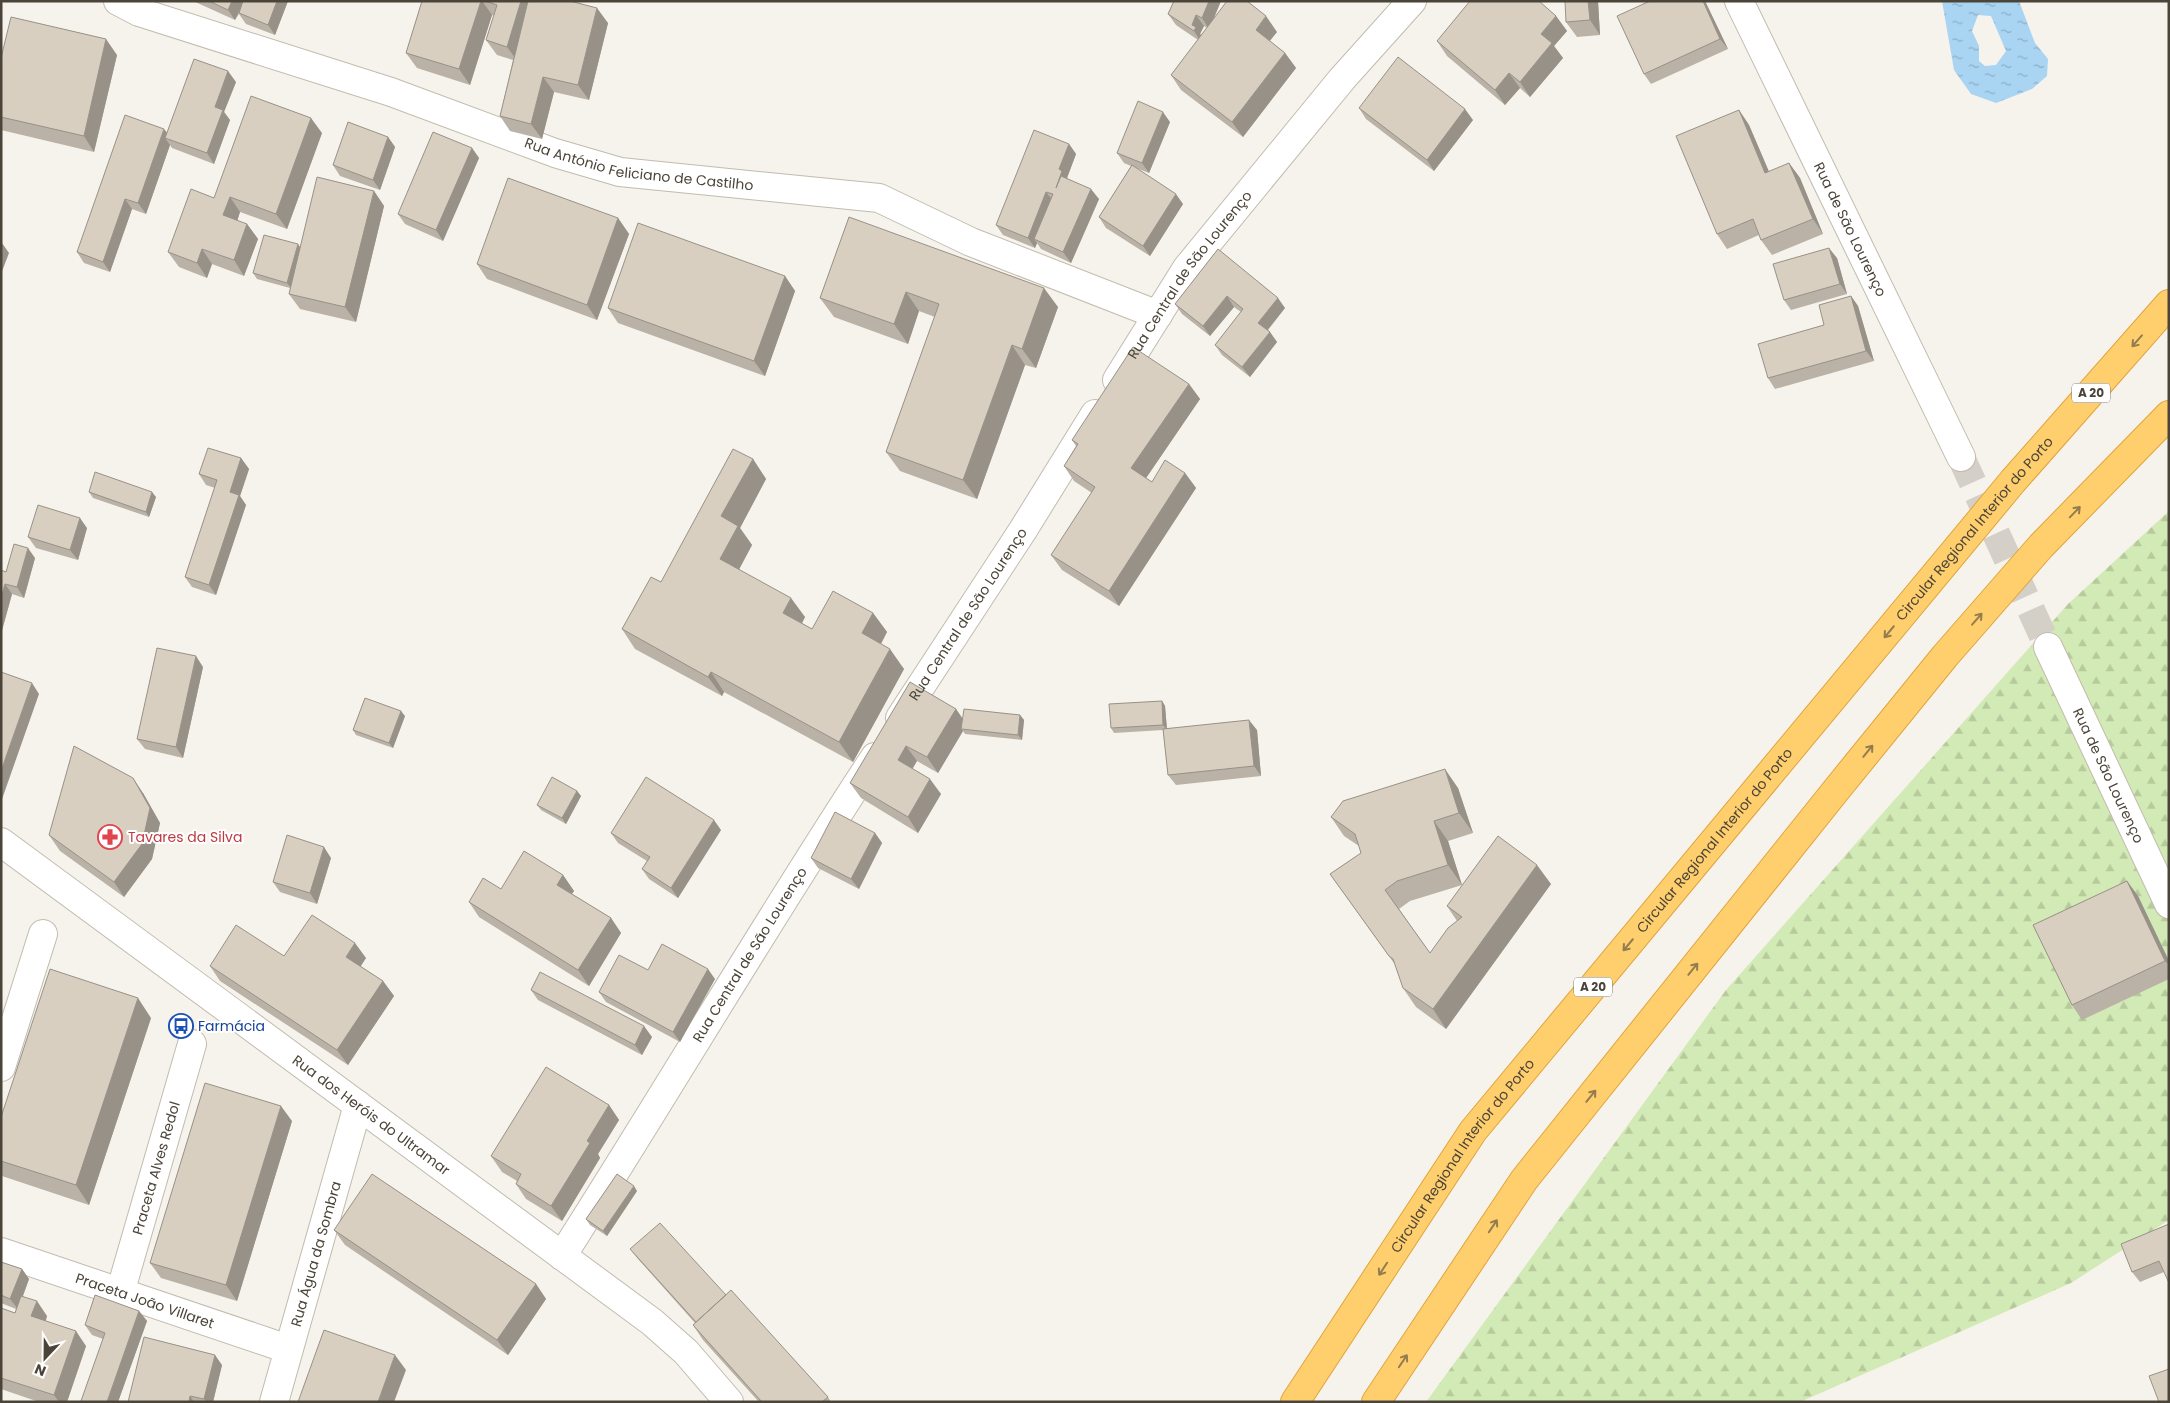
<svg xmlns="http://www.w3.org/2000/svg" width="2170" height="1403" font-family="Poppins,sans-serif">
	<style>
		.forest { fill: url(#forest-firs) }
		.water { fill: url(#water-ripples); fill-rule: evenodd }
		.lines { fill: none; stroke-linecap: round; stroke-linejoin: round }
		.minor-tunnel { stroke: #d4d0c8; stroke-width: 28; stroke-dasharray: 28 14; stroke-linecap: butt }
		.minor-casing { stroke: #c2bbae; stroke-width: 30 }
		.tertiary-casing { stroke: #c2bbae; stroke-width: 30 }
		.motorway-casing { stroke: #e0a43c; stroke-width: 30 }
		.minor { stroke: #fff; stroke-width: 28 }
		.tertiary { stroke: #fff; stroke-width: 28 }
		.motorway { stroke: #ffcf6e; stroke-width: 28 }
		.wall { fill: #bab2a6; fill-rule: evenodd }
		.shaded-wall { fill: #979187 }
		.building { fill: #d8cfc1; stroke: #979187 }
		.oneway { stroke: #937c4e }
		.labels { text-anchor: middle; stroke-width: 4; stroke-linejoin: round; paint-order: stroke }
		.shield { fill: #fff; stroke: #817c74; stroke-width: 1 }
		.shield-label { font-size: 12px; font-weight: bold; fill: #4b4439 }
		.street-label { font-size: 14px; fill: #4b4439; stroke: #fff }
		.health-label { font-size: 14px; fill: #be3a42; stroke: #fff; text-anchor: start }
		.transit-label { font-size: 14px; fill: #164399; stroke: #fff; text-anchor: start }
	</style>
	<defs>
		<pattern id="forest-firs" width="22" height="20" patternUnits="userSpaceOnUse" patternTransform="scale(1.25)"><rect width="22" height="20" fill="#d2eab5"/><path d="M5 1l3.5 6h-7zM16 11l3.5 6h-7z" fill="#b6ca9c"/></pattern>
		<pattern id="water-ripples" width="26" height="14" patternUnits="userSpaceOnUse" patternTransform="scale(1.25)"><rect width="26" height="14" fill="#a9d4f2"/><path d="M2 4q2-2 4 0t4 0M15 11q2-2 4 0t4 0" fill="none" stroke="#8caec5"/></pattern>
	</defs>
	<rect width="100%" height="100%" fill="#f6f3ec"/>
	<path class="forest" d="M2169,511V1220L2071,1283L1800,1402H1426L1726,990L2068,604Z"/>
	<path class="water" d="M1942,1H2019L2035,43L2048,59L2047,76L2032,89L1996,103L1971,94L1954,70ZM1978,15L1991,16L2006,51L1996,65L1985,66L1979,61V46L1972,31Z"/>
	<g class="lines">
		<path class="minor-tunnel" d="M1961,457L2048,647"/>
		<defs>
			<g id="minor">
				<path id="s1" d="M118,1L139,12L391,92L555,153L620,172L879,198L971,242L1158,315"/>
				<path id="s2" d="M1739,1L1961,457"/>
				<path id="s3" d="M1117,380L1187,268L1342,79L1412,1"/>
				<path id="s4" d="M2048,647L2169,904"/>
				<path id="s5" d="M900,718L1023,530L1095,414"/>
				<path d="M1,1067L43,934"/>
				<path id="s6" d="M1,1252L288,1349"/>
				<path id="s7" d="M562,1256C668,1090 767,921 875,757"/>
				<path id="s8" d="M120,1293L192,1044"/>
				<path id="s9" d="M274,1402L358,1105"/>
			</g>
			<g id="tertiary">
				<path id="s10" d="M1,842L652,1322L686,1352L729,1402"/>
			</g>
			<g id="motorway">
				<path id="s11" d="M1295,1402L1473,1131L2013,481L2169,304"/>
				<path d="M1376,1402L1524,1180L1837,789L1945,656L2041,546L2169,415"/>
			</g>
		</defs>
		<use href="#minor" class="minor-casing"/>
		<use href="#tertiary" class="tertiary-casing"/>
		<use href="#motorway" class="motorway-casing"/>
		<use href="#minor" class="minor"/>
		<use href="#tertiary" class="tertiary"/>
		<use href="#motorway" class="motorway"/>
	</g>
	<path class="wall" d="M193,1H288L275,35L246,24L239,14L235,20Z
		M422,1H570L608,23L589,100L554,92L542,139L510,131L500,116L513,60L497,55L486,40L494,16L492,15L470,85L417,68L406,53Z
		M1174,1H1221L1213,21L1277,32L1270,41L1285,53L1296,68L1243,137L1181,90L1171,75L1198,40L1176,25L1168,14ZM1204,26L1207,28L1201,35L1200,34Z
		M1598,1L1600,35L1577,37L1566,22Z
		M1705,1L1728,49L1651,84L1644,74Z
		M1556,16L1567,31L1554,46L1563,58L1530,97L1520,88L1505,105L1447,56L1437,41Z
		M117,55L94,152L1,130V58Z
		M236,82L224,112L230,120L214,164L172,148L170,145L146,214L132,209L110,272L84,263L77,252L167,132Z
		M1359,108L1473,120L1434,171L1366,119Z
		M1739,110L1749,125L1769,172L1789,163L1800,178L1823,234L1772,255L1761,240L1759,235L1727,249L1717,234Z
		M1170,122L1149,173L1136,168L1183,204L1150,256L1106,228L1099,217L1131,166L1124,163L1117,153Z
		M322,133L287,229L240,212L237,221L247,224L258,239L244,276L212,264L207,278L179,267L168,252L214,198Z
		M388,137L395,147L380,190L340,176L333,165Z
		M1069,144L1076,154L1067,178L1099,199L1071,263L1041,249L1037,243L1035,248L1003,235L996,225Z
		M472,148L479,158L443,241L405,224L398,214Z
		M374,191L384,206L356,322L300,309L289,294L290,288L257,279L253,273L300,247Z
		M849,217L1058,307L1036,368L1025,365L977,499L900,471L886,452L935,317L919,311L908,344L834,317L820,298Z
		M618,218L629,234L597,320L487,279L477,264Z
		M1218,249L1285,308L1268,330L1277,342L1250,377L1222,355L1215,345L1241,312L1234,307L1210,336L1182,314L1175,304Z
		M1837,258L1847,294L1791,310L1784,300Z
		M785,276L795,291L765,376L618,323L608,308Z
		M1851,296L1858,306L1874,361L1775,389L1768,378L1824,325Z
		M1189,384L1200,399L1146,478L1152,482L1185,473L1196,488L1119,606L1062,570L1051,555L1092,493L1074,481L1064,466L1076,446L1072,440Z
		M241,458L249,469L240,496L246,505L216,595L192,587L185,577L215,488L206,485L199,474Z
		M753,459L766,479L740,528L752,545L739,569L805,617L802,623L812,629L873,613L887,632L881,644L904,669L853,762L724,692L722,696L635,649L622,629L661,582Z
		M89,492L156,497L149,517L93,498Z
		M87,528L78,560L36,548L28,537Z
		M35,558L24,598L12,594L1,634V570L6,572Z
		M203,667L183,758L145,749L137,739Z
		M1162,701L1165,706L1167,729L1257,730L1261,776L1176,785L1168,775L1163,730L1114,733L1111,728Z
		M956,709L963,719L1020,715L1024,720L1022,740L965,734L963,731L938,773L917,761L912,768L941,794L918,833L861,798L850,783Z
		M405,716L393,748L356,735L353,730Z
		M1458,788L1473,833L1448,841L1462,885L1410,901L1399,909L1430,953L1457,921L1447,906L1551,884L1446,1029L1416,1007L1403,988L1396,966L1330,874L1361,853L1359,846L1344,836L1331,817Z
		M577,791L581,796L566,824L541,810L537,805Z
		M143,793L160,823L152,859L124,897L60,851L49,835Z
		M721,830L678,898L649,879L642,869L647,861L618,843L611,833Z
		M875,833L882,843L859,889L818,868L811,858Z
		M331,858L317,904L280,892L273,882Z
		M563,875L574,891L572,894L611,918L621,933L589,986L479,917L469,902L501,889Z
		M2127,881L2138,896L2169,961V979L2082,1020L2072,1005Z
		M284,956L366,958L360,966L383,981L394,996L348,1065L220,981L210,966Z
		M648,970L715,979L680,1042L606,1002L599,992Z
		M531,990L652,1037L642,1055L538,1000Z
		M151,1018L89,1205L2,1176L1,1175V1117Z
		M609,1105L619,1120L598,1154L600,1158L562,1221L526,1199L516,1184L517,1181L502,1172L491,1156Z
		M292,1121L237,1301L161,1278L150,1263Z
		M637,1191L607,1236L590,1225L586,1219Z
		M2169,1224L2164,1272L2140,1282L2132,1272Z
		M334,1230L536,1284L546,1299L508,1355L345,1245Z
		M630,1249L726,1295L828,1397L831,1402H759L703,1340L693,1325L695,1323L638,1259Z
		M1,1262L22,1269L29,1279L23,1296L47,1316L46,1321L86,1346L67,1402H39L1,1389V1308L15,1313L16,1309L1,1303Z
		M139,1311L147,1321L118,1402H81V1401L103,1339L92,1335L85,1325Z
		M222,1365L213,1402H128Z"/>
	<path class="shaded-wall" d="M232,1H244L235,20L228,10Z
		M277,1H288L275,35L268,25Z
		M481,1H482L492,15L470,85L459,69Z
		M521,1H536L518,62L507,47Z
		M1209,1H1221L1209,29L1202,18Z
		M1588,1H1598L1600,35L1590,20Z
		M1703,1H1705L1728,49L1720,39Z
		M597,8L608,23L589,100L578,85Z
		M1196,15L1204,26L1200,34L1203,37L1201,42L1194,31L1192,25Z
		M1266,16L1277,32L1266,45L1256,30Z
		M1556,16L1567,31L1554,46L1563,58L1530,97L1520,82L1541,34Z
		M106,39L117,55L94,152L84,136Z
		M1285,53L1296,68L1243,137L1232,122Z
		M228,71L236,82L224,112L230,120L214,164L207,153L215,107Z
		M1509,73L1520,88L1505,105L1495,90Z
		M543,77L554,92L542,139L531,124Z
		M1465,109L1473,120L1434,171L1427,160Z
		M1739,110L1749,125L1776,188L1765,173Z
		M1163,112L1170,122L1149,173L1142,163Z
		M311,118L322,133L287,229L276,214Z
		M164,129L172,139L165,138L170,145L146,214L138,203Z
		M388,137L395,147L380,190L373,180Z
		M1069,144L1076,154L1067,178L1069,181L1056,188L1059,169Z
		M472,148L479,158L443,241L436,230Z
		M1789,163L1800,178L1823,234L1813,219Z
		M1091,189L1099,199L1071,263L1063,252Z
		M374,191L384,206L356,322L345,307Z
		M1046,192L1054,202L1034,239L1037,243L1035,248L1028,238Z
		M1176,194L1183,204L1150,256L1143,246Z
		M230,197L240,212L234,231L223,215Z
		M125,199L132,209L110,272L103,262Z
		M618,218L629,234L597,320L587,305Z
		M247,224L258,239L244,276L234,260Z
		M2,243L9,253L1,274V244Z
		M298,244L302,250L291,288L287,283Z
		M1829,248L1837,258L1847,294L1840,284Z
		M202,249L212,264L207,278L197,263Z
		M785,276L795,291L765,376L754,361Z
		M1044,288L1058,307L1036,368L1022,349Z
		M906,292L919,311L908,344L894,324Z
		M1227,296L1234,307L1210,336L1203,326Z
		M1851,296L1858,306L1874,361L1866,351Z
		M1278,298L1285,308L1265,333L1258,323Z
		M1270,332L1277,342L1250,377L1242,367Z
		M1012,345L1025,365L977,499L963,480Z
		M1189,384L1200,399L1142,484L1131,468Z
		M241,458L249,469L240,496L246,505L216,595L209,585L230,492Z
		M753,459L766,479L740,528L752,545L734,579L720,559L721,516Z
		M1185,473L1196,488L1119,606L1109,591Z
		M152,492L156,497L149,517L146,512Z
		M80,518L87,528L78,560L70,550Z
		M28,548L35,558L24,598L17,587Z
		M5,584L12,594L1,634V598Z
		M791,598L805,617L797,633L783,613Z
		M873,613L887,632L876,653L862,633Z
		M890,649L904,669L853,762L839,742Z
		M196,656L203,667L183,758L176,747Z
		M711,672L724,692L722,696L708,677Z
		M32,683L39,694L1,802V771Z
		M1162,701L1165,706L1167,730L1163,725Z
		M956,709L966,724L961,729L963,731L938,773L927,757Z
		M401,711L405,716L393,748L389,743Z
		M1020,715L1024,720L1022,740L1018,735Z
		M1249,720L1257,730L1261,776L1254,766Z
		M906,746L917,761L909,775L898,760Z
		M1445,769L1458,788L1473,833L1459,813Z
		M133,778L143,793L160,823L152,859L124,897L114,882Z
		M930,779L941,794L918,833L908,817Z
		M577,791L581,796L566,824L562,818Z
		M714,820L721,830L678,898L671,888Z
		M1434,821L1448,841L1462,885L1448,865Z
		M875,833L882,843L859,889L851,879Z
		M324,847L331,858L317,904L310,893Z
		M1537,865L1551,884L1446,1029L1433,1009Z
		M563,875L574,891L567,900L557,885Z
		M2127,881L2138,896L2169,961V965L2165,961Z
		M611,918L621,933L589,986L578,970Z
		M355,943L366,958L357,972L346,957Z
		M708,969L715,979L680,1042L673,1032Z
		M383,981L394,996L348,1065L337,1050Z
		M138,998L151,1018L89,1205L76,1185Z
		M644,1026L652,1037L642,1055L635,1045Z
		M609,1105L619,1120L598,1154L600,1158L562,1221L551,1206L587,1141Z
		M281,1106L292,1121L237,1301L226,1285Z
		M634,1186L637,1191L607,1236L603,1231Z
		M22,1269L29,1279L18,1309L10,1299Z
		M536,1284L546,1299L508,1355L497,1340Z
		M37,1301L47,1316L42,1331L31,1316Z
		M139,1311L147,1321L118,1402H107Z
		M76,1331L86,1346L67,1402H59L54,1395Z
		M215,1355L222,1365L213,1402H206L204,1399Z
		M395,1355L406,1370L394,1402H378Z
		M190,1396L194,1402H189Z"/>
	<path class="building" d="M209,1H232L228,10Z
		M243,1H277L268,25L239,13Z
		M422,1H481L459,69L406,53Z
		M485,1H521L507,47L486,40L497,5Z
		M528,1H570L597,8L578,85L543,77L531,124L500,116Z
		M1174,1H1209L1202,18L1196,15L1192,25L1196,27L1194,31L1168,14Z
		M1227,1H1247L1266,16L1256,30L1285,53L1232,122L1171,75Z
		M1470,1H1539L1556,16L1541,34L1552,43L1520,82L1509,73L1495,90L1437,41Z
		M1565,1H1588L1590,20L1566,22Z
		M1650,1H1703L1720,39L1644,74L1617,16Z
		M11,17L106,39L84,136L1,117V58Z
		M1398,57L1465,109L1427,160L1359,108Z
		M194,59L228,71L215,107L223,110L207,153L165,138Z
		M251,96L311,118L276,214L230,197L223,215L247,224L234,260L202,249L197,263L168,252L191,189L214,198Z
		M1138,101L1163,112L1142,163L1117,153Z
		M1739,110L1765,173L1789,163L1813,219L1761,240L1753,219L1717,234L1676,136Z
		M125,115L164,129L138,203L125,199L103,262L77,252Z
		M348,122L388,137L373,180L333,165Z
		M1034,130L1069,144L1059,169L1062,171L1056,188L1061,176L1091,189L1063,252L1034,239L1053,194L1046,192L1028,238L996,225Z
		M433,132L472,148L436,230L398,214Z
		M1132,165L1176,194L1143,246L1099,217Z
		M317,177L374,191L345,307L289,294Z
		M508,178L618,218L587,305L477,264Z
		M849,217L1044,288L1022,349L1012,345L963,480L886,452L939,304L906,292L894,324L820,298Z
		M638,223L785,276L754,361L608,308Z
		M264,235L298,244L287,283L253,273Z
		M1829,248L1840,284L1784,300L1773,264Z
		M1218,249L1278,298L1258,323L1270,332L1242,367L1215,345L1243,309L1227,296L1203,326L1175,304Z
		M1851,296L1866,351L1768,378L1758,344L1824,325L1819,305Z
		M1133,347L1189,384L1131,468L1152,482L1165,460L1185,473L1109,591L1051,555L1095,487L1064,466L1078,444L1072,440Z
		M208,448L241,458L230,492L239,495L209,585L185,577L217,480L199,474Z
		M733,449L753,459L721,516L738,526L720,559L791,598L783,613L812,629L833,591L873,613L862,633L890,649L839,742L711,672L708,677L622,629L651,577L661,582Z
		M95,472L152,492L146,512L89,492Z
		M38,505L80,518L70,550L28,537Z
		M14,544L28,548L17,587L5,584L1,598V570L6,572Z
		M157,648L196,656L176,747L137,739Z
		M1,672L32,683L1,771Z
		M910,682L956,709L927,757L906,746L898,760L930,779L908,817L850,783Z
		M365,698L401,711L389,743L353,730Z
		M1162,701L1163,725L1111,728L1109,704Z
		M964,709L1020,715L1018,735L961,729Z
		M1249,720L1254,766L1168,775L1163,729Z
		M74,746L133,778L150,808L142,844L114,882L49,835Z
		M1445,769L1459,813L1434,821L1448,865L1397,881L1385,890L1430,953L1448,928L1462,917L1447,906L1498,836L1537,865L1433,1009L1403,988L1393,959L1389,956L1330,874L1361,853L1355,834L1331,817L1343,801Z
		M552,777L577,791L562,818L537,805Z
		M646,777L714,820L671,888L642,869L650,857L611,833Z
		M835,812L875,833L851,879L811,858Z
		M287,835L324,847L310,893L273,882Z
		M524,851L563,875L557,885L611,918L578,970L469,902L483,878L501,889Z
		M2127,881L2165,961L2072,1005L2033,925Z
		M312,915L355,943L346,957L383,981L337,1050L210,966L236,925L284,956Z
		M662,944L708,969L673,1032L599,992L619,955L648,970Z
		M50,969L138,998L76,1185L1,1161V1117Z
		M540,972L644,1026L635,1045L531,990Z
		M546,1067L609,1105L587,1141L590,1143L551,1206L516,1184L521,1174L491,1156Z
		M205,1083L281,1106L226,1285L150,1263Z
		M372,1174L536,1284L497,1340L334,1230Z
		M617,1174L634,1186L603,1231L586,1219Z
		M660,1223L726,1295L696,1322L630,1249Z
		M2169,1224V1283L2159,1261L2132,1272L2121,1244Z
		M1,1262L22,1269L10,1299L1,1295Z
		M731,1290L828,1397L822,1402H762L693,1325Z
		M95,1295L139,1311L107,1402H83L81,1401L105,1333L85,1325Z
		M21,1296L37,1301L31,1316L76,1331L54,1395L1,1378V1308L15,1313Z
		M324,1330L395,1355L378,1402H298Z
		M144,1337L215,1355L204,1399L190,1396L189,1402H128Z
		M2169,1369V1402H2159L2149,1376Z"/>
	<defs><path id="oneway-shaft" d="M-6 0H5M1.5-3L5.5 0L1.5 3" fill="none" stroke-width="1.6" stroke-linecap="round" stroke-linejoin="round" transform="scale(1.25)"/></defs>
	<g class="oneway">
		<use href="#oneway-shaft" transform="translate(2137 341) rotate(131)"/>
		<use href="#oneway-shaft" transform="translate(2075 512) rotate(-46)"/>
		<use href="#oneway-shaft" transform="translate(1977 619) rotate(-49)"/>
		<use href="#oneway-shaft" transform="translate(1889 632) rotate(130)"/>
		<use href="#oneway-shaft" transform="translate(1868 751) rotate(-51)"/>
		<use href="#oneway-shaft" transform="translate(1628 945) rotate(130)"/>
		<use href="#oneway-shaft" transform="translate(1693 969) rotate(-51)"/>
		<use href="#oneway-shaft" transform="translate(1591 1096) rotate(-51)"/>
		<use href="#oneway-shaft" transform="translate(1493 1226) rotate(-56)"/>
		<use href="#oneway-shaft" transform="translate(1383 1269) rotate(123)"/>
		<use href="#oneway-shaft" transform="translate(1403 1361) rotate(-56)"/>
	</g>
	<defs>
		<symbol id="pharmacy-ring" viewBox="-11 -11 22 22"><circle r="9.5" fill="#fff" stroke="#e0444e" stroke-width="1.5"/><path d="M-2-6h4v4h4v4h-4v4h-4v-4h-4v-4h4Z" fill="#e0444e"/></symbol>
		<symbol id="bus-ring" viewBox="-11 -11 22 22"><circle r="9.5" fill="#fff" stroke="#1a4fb4" stroke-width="1.5"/><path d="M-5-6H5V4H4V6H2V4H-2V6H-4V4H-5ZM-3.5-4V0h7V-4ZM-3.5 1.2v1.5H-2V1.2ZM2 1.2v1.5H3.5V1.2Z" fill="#1a4fb4"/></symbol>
	</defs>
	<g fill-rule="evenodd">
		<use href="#pharmacy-ring" x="96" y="823" width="28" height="28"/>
		<use href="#bus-ring" x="167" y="1012" width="28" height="28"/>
	</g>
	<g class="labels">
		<g class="shield">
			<rect x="2072" y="383.5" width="38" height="19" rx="4"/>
			<rect x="1574" y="977.5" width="38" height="19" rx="4"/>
		</g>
		<g class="shield-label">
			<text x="2091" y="397">A 20</text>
			<text x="1593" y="991">A 20</text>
		</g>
		<g class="street-label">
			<text dy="5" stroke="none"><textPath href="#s1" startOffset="548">Rua António Feliciano de Castilho</textPath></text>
			<text dy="5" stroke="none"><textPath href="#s2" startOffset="254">Rua de São Lourenço</textPath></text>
			<text dy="5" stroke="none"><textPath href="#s3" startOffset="128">Rua Central de São Lourenço</textPath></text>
			<text dy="5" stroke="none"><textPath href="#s11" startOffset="1108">Circular Regional Interior do Porto</textPath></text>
			<text dy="5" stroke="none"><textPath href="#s5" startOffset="124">Rua Central de São Lourenço</textPath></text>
			<text dy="5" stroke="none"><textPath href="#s4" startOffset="142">Rua de São Lourenço</textPath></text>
			<text dy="5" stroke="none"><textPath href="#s11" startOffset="702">Circular Regional Interior do Porto</textPath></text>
			<text dy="5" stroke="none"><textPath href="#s7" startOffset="355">Rua Central de São Lourenço</textPath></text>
			<text dy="5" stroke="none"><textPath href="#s10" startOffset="460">Rua dos Heróis do Ultramar</textPath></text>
			<text dy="5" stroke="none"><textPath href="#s11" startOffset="298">Circular Regional Interior do Porto</textPath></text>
			<text dy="5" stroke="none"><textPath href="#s8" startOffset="130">Praceta Alves Redol</textPath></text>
			<text dy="5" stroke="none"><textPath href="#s9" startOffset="154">Rua Água da Sombra</textPath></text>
			<text dy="5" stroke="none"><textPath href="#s6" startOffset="152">Praceta João Villaret</textPath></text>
		</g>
		<g class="health-label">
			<text x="128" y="842">Tavares da Silva</text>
		</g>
		<g class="transit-label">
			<text x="198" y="1031">Farmácia</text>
		</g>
	</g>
	<rect width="2170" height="1403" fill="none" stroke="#4b4439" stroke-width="5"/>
	<g transform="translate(45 1358) rotate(202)" stroke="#ffffff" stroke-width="4" paint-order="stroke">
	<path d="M0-4L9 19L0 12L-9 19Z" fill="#4b4439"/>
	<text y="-8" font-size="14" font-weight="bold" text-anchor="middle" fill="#4b4439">N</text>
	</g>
</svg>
